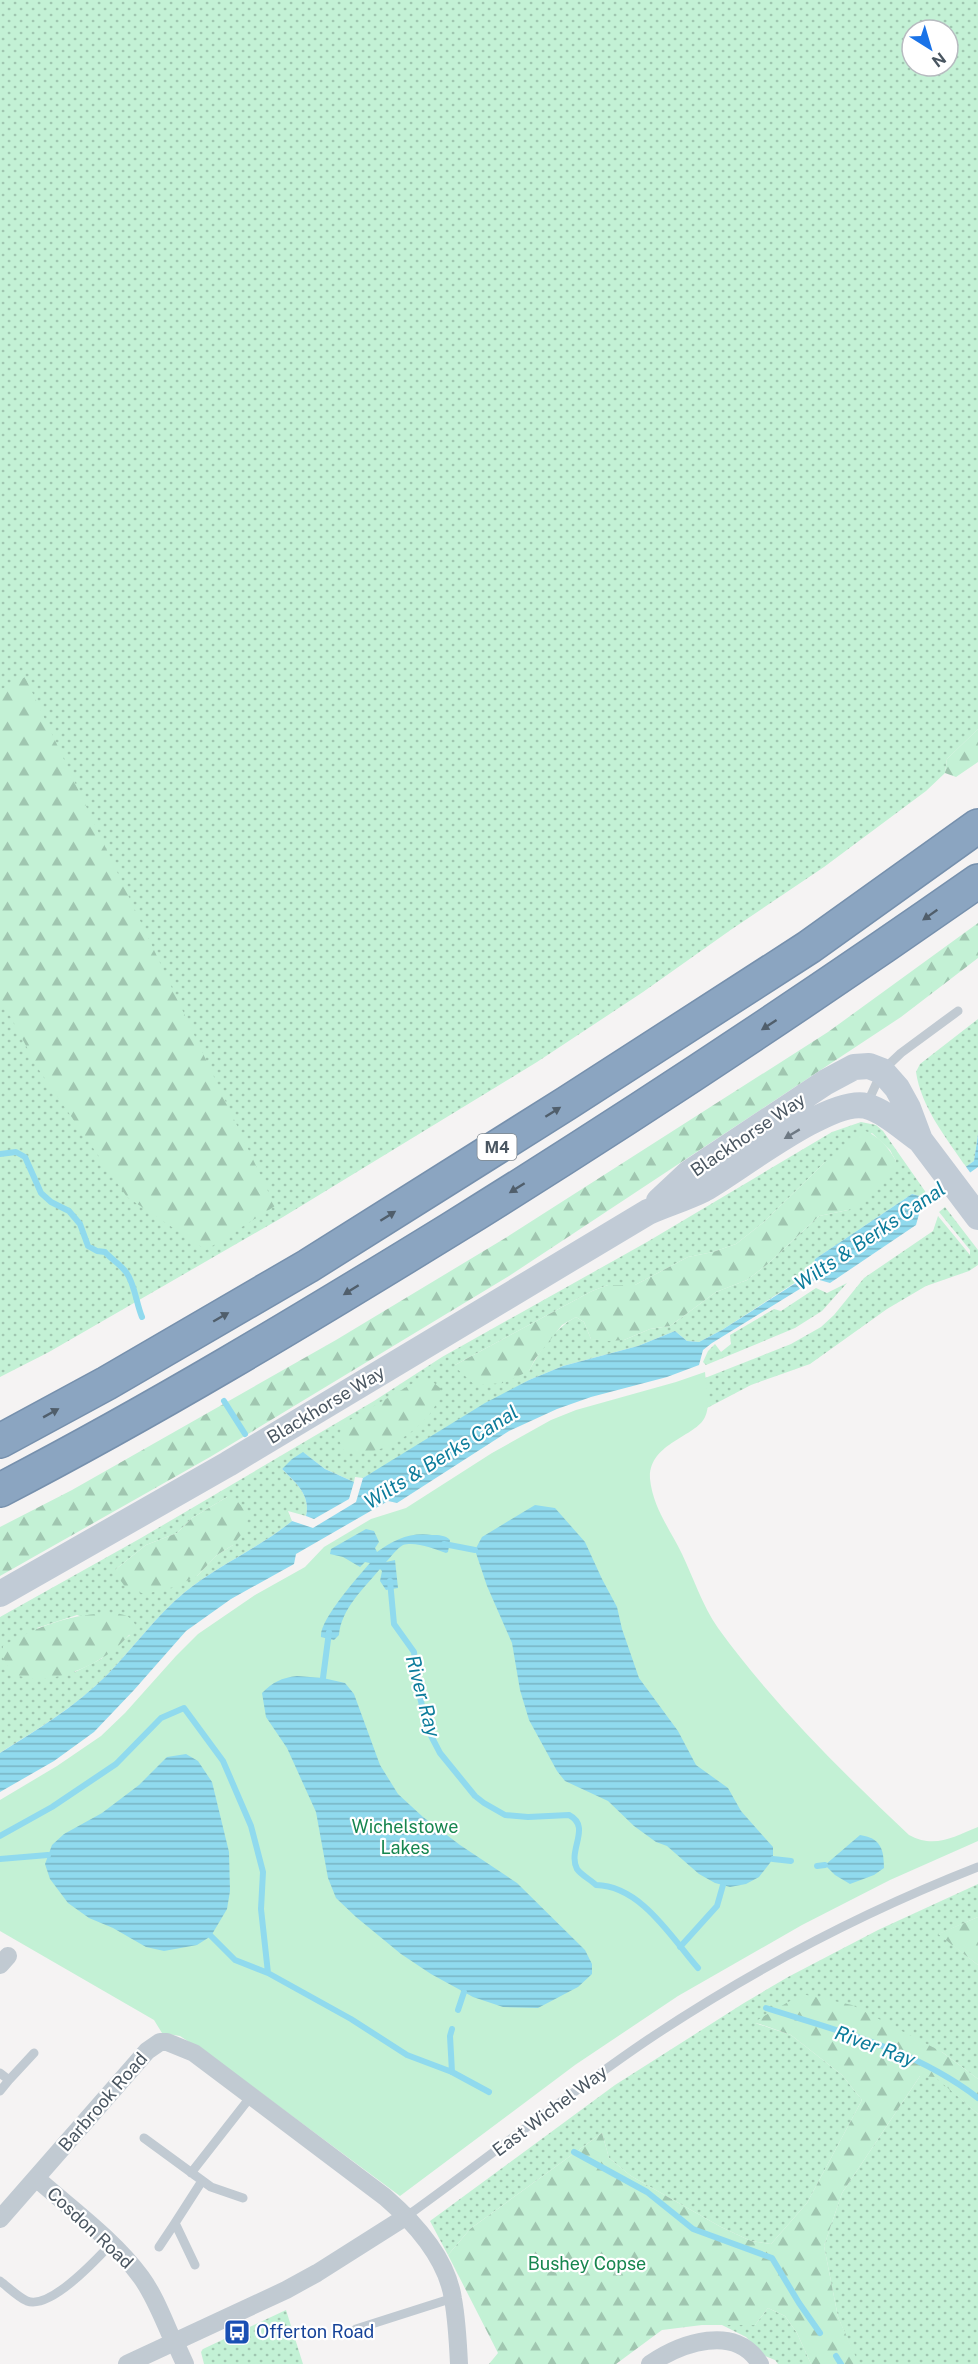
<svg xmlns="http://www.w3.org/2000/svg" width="978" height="2364" font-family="'Public Sans',sans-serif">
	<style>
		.grass { fill: url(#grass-dots); fill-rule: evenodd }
		.forest { fill: url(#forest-firs) }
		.green { fill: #c3f1d5 }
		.water { fill: url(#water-rules) }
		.pier { fill: #f5f3f3 }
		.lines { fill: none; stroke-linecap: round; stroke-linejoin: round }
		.stream { stroke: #90daee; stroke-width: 6 }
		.motorway-casing { stroke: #7690ad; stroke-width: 36 }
		.service { stroke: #c1cad2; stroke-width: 9 }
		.minor { stroke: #c1cad2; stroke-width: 18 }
		.secondary { stroke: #c1cbd6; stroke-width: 26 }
		.motorway { stroke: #8ba5c1; stroke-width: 33 }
		.oneway { fill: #505e6b }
		.oneway2 { fill: #6e7984 }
		.labels { text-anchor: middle; stroke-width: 4.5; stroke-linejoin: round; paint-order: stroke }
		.shield { fill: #fff; stroke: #808990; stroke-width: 1.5 }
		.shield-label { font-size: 16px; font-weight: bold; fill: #4a5661 }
		.street-label { font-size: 18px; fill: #4a5661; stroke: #fff }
		.park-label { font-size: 18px; fill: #17864f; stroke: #fff }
		.transit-label { font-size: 18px; fill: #164399; stroke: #fff; text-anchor: start }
		.water-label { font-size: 20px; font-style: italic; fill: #0c7c9b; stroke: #fff }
	</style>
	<defs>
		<pattern id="grass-dots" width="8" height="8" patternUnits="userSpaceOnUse" patternTransform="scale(1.5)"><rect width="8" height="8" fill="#c3f1d5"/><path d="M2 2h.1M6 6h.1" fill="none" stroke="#a0c6b0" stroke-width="1.8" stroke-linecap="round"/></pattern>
		<pattern id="forest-firs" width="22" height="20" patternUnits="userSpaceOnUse" patternTransform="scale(1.5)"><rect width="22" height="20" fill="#c3f1d5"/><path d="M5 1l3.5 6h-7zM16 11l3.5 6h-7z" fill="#a0c6b0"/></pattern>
		<pattern id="water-rules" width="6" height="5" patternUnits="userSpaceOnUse" patternTransform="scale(1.5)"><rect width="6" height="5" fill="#90daee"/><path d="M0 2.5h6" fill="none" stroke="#78b4c4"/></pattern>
	</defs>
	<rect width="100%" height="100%" fill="#f5f3f3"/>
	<path class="grass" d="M0,0H978V729L947,759L945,773L926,791L824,867L732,929L643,992L537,1062L283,1217L49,1352L0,1377ZM912,30H948V66H912Z
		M978,1019V1134L974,1161L966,1167C947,1139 921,1107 916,1072L920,1064Z
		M861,1122L876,1125L883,1131L927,1194L923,1197L912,1194L815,1259L813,1271L722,1330L699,1342L687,1341L675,1331L638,1346L563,1366L529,1380L442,1430L392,1462L363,1478L355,1477L354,1482L325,1469L304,1453L282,1469C296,1483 311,1495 306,1516L288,1511L292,1521C259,1548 219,1565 185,1592C155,1617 134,1647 107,1675C74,1708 39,1728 0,1753V1617L141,1538L374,1401L442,1357L647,1242L832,1132ZM872,1133L890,1150L896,1161L848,1210L819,1216L769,1263L747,1280L716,1292L670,1326L650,1329L624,1340L591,1339L584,1322L576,1317C555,1328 540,1350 529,1371L455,1367V1365L592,1291L608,1285H635L688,1257L713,1252L736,1244L764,1222L824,1163ZM227,1497L233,1545L217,1555L197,1576L116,1569L146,1545L177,1533L192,1518ZM77,1615L130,1635L101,1659L75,1672L37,1628Z
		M945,1207L978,1250V1265L969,1271L926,1286L887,1309L810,1364L751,1385L707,1408L705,1378L791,1344L821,1327L834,1315L864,1278L933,1231L938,1216L970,1255V1250L939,1212Z
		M847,1283L822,1311L795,1328L706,1365L703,1362L708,1351L715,1344L721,1352L731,1344L730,1335L774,1309L781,1311L816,1288L827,1293Z
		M978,1884V1917L939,1934L978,1965V2079L942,2052L755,2023L791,2035L842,2075L862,2100L807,2203L771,2244L751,2241L721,2227L631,2176L609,2158L602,2133L470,2229L448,2255L430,2221L615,2085L744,2003L788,1977L878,1930Z
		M920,2076H935L978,2114V2364H858L838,2317L824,2246L842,2193Z
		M768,2308L785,2316L797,2333L811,2364H778L775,2360L765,2356L746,2337L722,2325H755Z
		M286,2310L303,2364H204L201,2352L203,2349Z"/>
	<path class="forest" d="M25,677L275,1206L206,1250L127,1197L39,1070L0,997V690Z
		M978,729V762L956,777L945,773L947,759Z
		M978,923V958L901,1017L509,1276L210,1457L0,1576V1527L72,1490L336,1340L507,1237L828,1032Z
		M863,1130C878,1135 889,1148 896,1161L893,1174L860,1205L848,1210L819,1216L769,1263L747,1280L716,1292L670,1326L650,1329L624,1340L609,1341L591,1339L584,1322L576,1317L562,1325L535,1359L529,1371L504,1383L475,1385L455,1367V1365L592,1291L608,1285H635L688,1257L713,1252L736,1244L764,1222L824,1163Z
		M422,1378L433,1382L440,1388C441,1419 387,1455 358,1453C354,1453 349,1452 344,1451L338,1438L343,1424Z
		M227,1497L238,1502L249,1515L244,1531L233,1545L217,1555L197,1576L174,1587L145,1594L126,1588L115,1573L116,1569L146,1545L177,1533L192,1518Z
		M105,1613C119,1614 129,1612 136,1626C116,1656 75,1677 40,1679C31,1680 21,1676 12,1674L2,1656L3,1646C39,1626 65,1616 105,1613Z
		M978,1917V1965L938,1934Z
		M802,1994L852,2005L942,2052L978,2079V2114L935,2077L920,2076L842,2193L824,2246L838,2317L859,2364H811L797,2333L785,2316L768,2308L755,2325H702L662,2330L616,2364H489L498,2353L448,2255L470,2229L602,2133L609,2158L631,2176L721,2227L751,2241L771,2244L807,2203L862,2100L842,2075L791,2035L754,2022Z"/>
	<path class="green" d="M705,1372C706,1385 711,1405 705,1417C696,1437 648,1443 650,1479C653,1508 670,1529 682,1554C694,1579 702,1605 718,1628C773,1704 841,1771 909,1835C935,1849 953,1837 978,1827V1841L890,1880L802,1925L678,1996L575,2065L400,2196L218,2061L180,2036L162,2033L154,2020L0,1931V1800L57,1766L101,1736L125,1713L176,1656L198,1634L255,1595L305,1567L324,1547L371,1519L406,1508L492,1453L551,1420L576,1410L676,1382Z"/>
	<path class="water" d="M978,1134V1167L921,1207L916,1225L830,1283L816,1279L712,1343L703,1350L699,1365L667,1377L591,1397L557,1409L509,1431L397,1503L388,1501L296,1554L294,1564L231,1599L186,1631L134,1690L94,1732L54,1761L0,1792V1753C38,1729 75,1707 107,1675C134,1647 155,1617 185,1592C219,1565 259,1548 292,1521L313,1528L356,1502L363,1478L485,1403L529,1380L563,1366L638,1346L675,1331L687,1341L699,1342L722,1330L813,1272L815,1259L912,1194L923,1197L974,1161Z
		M303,1452L325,1469L354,1482L349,1499L314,1519L306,1516C311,1495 296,1483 282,1469L292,1459Z
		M535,1505L555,1508L585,1542L602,1579L617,1607L622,1629L639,1678L678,1731L696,1765L728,1788L741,1811L773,1847V1859L759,1877L746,1884L730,1887L715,1883L699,1874L667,1846L656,1842L634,1826L608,1801L565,1781L557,1771L529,1720L520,1690L512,1643L487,1586L475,1550L482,1537Z
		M366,1529L374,1531L379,1542L375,1548L377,1552C394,1540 410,1532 432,1535C439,1535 445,1535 450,1540L448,1552L446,1553C435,1549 415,1541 403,1545C397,1548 391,1557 386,1562L395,1560L398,1588L386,1590L380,1581L382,1571L380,1569C364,1588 341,1609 339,1635L334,1640L321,1637C319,1620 358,1577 370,1563L365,1562L360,1567L343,1557L330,1554L331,1549Z
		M297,1676L323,1678L345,1683L354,1694L380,1765L398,1794L423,1817L460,1845L517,1883L585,1950L592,1964V1974L578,1987L538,2008L503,2007L473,1997L431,1974L401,1954L356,1917L336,1898L328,1878L316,1812L287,1748L266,1717L262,1693C273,1682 281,1678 297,1676Z
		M186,1754L198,1761L212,1782L229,1852L230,1891L227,1909L211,1936L197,1945L164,1951L146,1947L113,1928L89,1918L68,1903L50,1879L45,1864L52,1845L64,1834L102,1813L139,1785L167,1757Z
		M860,1835C880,1838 884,1848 884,1868L874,1875L850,1884L835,1875L825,1865Z"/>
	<path class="pier" d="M964,1164L972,1175L933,1202L925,1191Z"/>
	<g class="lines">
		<path class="stream" d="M0,1154L16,1152L25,1157L41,1193L51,1202L69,1211L80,1224L88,1246L97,1251L105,1252C111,1259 120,1264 126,1272C135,1284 136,1303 142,1317
			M224,1401L245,1434
			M444,1544L475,1550
			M390,1581L394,1624L414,1652L418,1689L428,1730L440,1753L475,1796L484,1803L505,1815L528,1817L569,1815C592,1827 567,1850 577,1869C581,1875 591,1880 596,1885C641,1886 671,1937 698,1968
			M323,1678L329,1632
			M0,1836L52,1807L116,1764L161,1718L184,1708L223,1761L251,1826L263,1872L261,1909L268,1973
			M0,1859L48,1855
			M773,1859L791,1861
			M817,1866L825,1865
			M211,1936L235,1960L268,1973L351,2019L407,2055L452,2072L489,2092
			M680,1947L717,1906L723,1885
			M766,2008C841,2032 914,2049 978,2098
			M458,2010L464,1992
			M452,2029L450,2036L452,2072
			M574,2152L647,2192L693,2229L772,2258L799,2303L820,2333
			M836,2356L841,2364"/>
		<defs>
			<path id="motorway" d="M0,1441L107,1383L308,1266L567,1103L809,947L978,826
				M0,1490C154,1410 303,1320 451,1229C630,1118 805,1002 978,881"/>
		</defs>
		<use href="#motorway" class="motorway-casing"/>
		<path class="service" d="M867,1104L882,1071L901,1053L958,1011
			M0,2073L9,2080L34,2053
			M0,2091L9,2080
			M144,2138L211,2187L243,2198
			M191,2173L252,2095
			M407,2216C488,2158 566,2095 649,2039C751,1971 863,1912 978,1867
			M159,2247L175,2223
			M195,2265L175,2223L202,2181
			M0,2281C8,2287 18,2297 27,2301C50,2310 96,2260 111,2244
			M356,2329L453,2298"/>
		<path class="minor" d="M0,1965L8,1956
			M36,2178C70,2208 114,2240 141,2277C155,2296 164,2321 174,2343
			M0,2219L147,2051L160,2042H167L194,2053L385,2197C415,2223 447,2259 453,2299C457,2321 458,2343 459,2364
			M175,2342L185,2364
			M127,2364L286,2290L317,2273L407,2216
			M650,2364C681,2343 736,2323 760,2364"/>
		<path class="secondary" d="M659,1201L689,1173L826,1082L854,1067L869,1066L882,1071L897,1088L908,1108L920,1140L978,1217
			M0,1594L228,1464L648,1212C666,1204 686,1198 704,1189C738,1170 830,1097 866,1106C885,1111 904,1129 920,1140"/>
		<use href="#motorway" class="motorway"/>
	</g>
	<defs><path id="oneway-solid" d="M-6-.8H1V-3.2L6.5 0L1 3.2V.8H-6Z" transform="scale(1.5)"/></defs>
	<g class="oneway">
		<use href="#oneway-solid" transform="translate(930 915) rotate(145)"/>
		<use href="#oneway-solid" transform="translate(769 1025) rotate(147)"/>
		<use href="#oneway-solid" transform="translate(553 1112) rotate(-32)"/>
		<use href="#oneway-solid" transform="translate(517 1188) rotate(148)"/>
		<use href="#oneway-solid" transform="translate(388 1216) rotate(-32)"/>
		<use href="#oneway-solid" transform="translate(351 1290) rotate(148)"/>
		<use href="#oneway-solid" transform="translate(221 1317) rotate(-30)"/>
		<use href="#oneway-solid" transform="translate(51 1413) rotate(-29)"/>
	</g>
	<use class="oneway2" href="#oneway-solid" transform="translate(792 1134) rotate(149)"/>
	<defs>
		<symbol id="bus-square" viewBox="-11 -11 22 22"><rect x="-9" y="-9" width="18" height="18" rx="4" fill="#1a4fb4" stroke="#fff"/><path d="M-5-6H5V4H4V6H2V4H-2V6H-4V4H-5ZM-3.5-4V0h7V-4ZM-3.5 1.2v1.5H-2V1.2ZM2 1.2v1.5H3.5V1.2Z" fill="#fff"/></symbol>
	</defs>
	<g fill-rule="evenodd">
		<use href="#bus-square" x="222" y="2317" width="30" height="30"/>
	</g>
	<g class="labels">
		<rect class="shield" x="477.5" y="1134" width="39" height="26" rx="4.5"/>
		<g class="shield-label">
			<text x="497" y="1153">M4</text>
		</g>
		<g class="street-label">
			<text transform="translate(748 1135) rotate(-34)" y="6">Blackhorse Way</text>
			<text transform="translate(326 1405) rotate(-31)" y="6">Blackhorse Way</text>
			<text transform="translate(103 2102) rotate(-49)" y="6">Barbrook Road</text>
			<text transform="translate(550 2111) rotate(-37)" y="6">East Wichel Way</text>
			<text transform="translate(90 2228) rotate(43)" y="6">Cosdon Road</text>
		</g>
		<g class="park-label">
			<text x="405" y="1833">Wichelstowe<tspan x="405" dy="21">Lakes</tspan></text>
			<text x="587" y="2270">Bushey Copse</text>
		</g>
		<g class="transit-label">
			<text x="256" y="2338">Offerton Road</text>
		</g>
		<g class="water-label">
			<text transform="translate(870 1236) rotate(-34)" y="7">Wilts &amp; Berks Canal</text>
			<text transform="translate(441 1457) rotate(-32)" y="7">Wilts &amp; Berks Canal</text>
			<text transform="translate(423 1696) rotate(75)" y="7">River Ray</text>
			<text transform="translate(875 2046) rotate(20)" y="7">River Ray</text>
		</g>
	</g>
	<g transform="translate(930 48) rotate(143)"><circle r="28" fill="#ffffff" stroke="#b7bbc0" stroke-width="1.5"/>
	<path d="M0-4.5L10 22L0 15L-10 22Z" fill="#1a73e8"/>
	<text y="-9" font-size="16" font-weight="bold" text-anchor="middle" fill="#4a5661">N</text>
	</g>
</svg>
